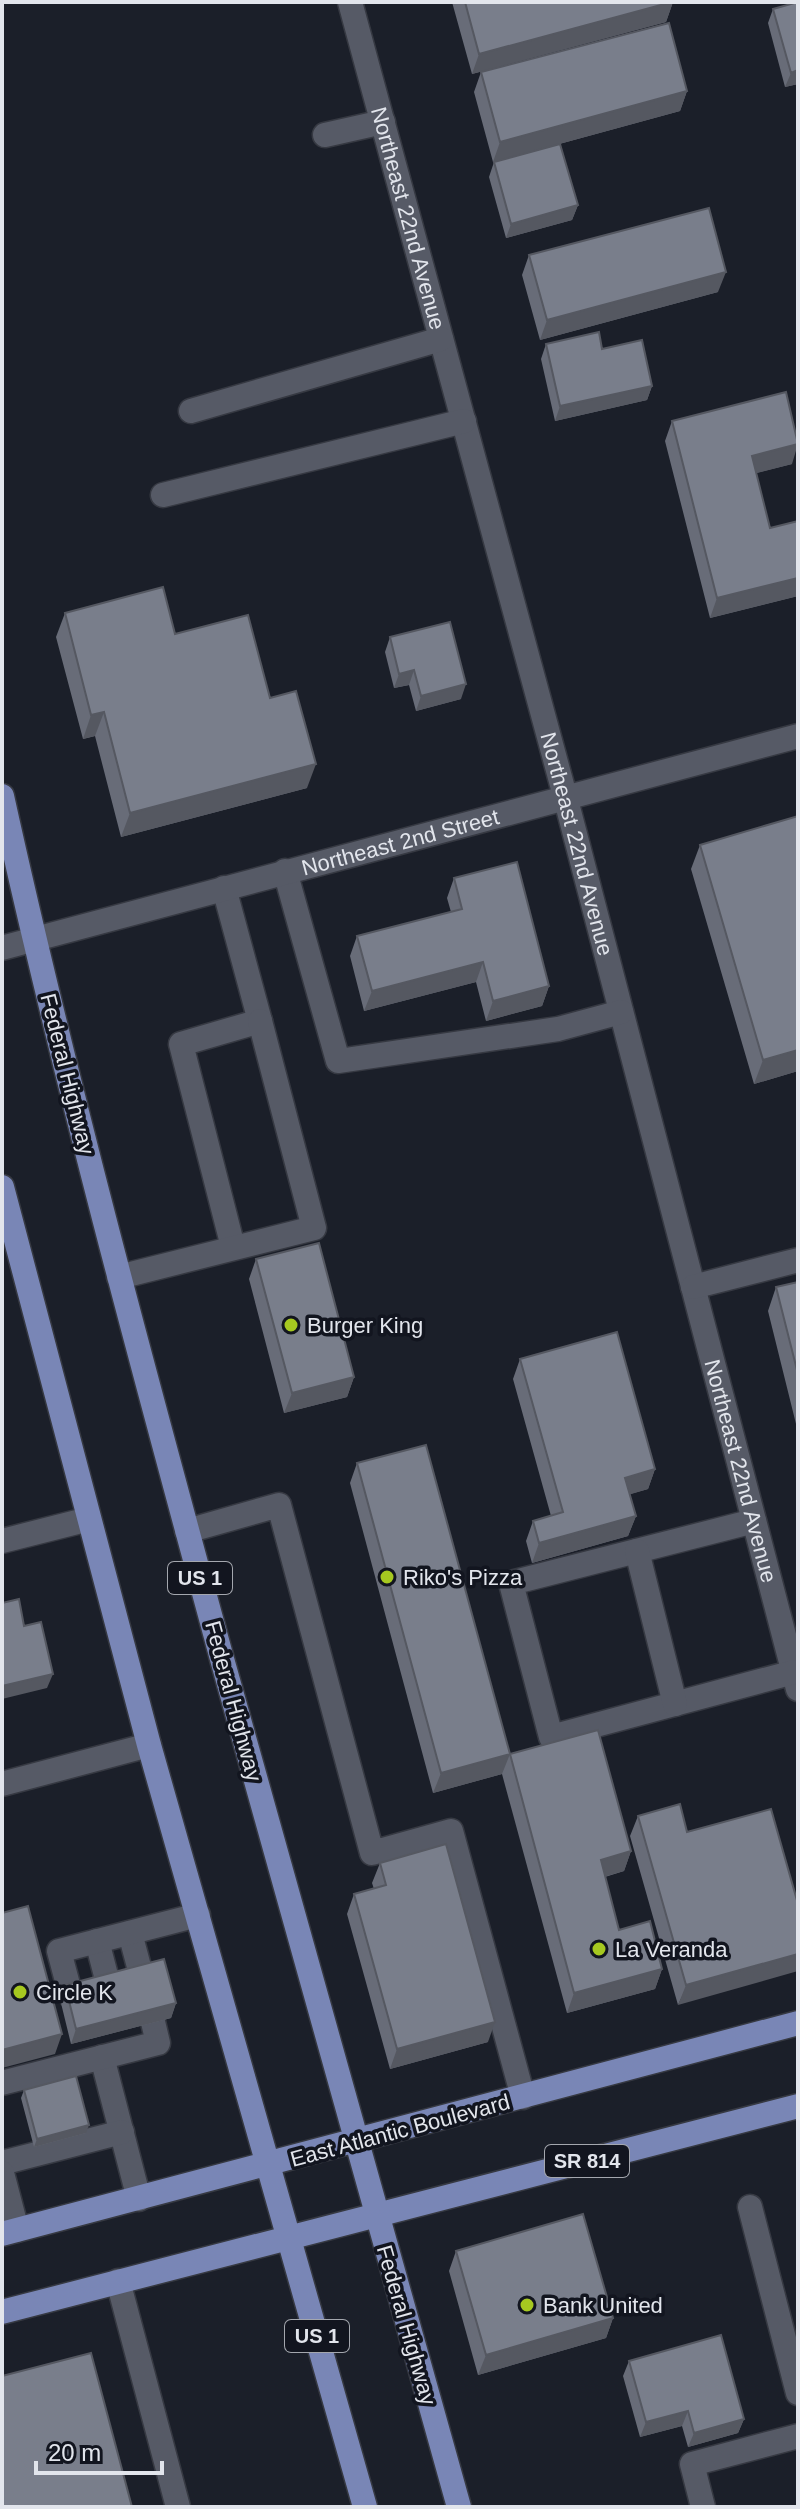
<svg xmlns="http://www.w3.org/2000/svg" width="800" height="2509" font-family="Arial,sans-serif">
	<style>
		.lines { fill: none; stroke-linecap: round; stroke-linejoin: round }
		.minor-casing { stroke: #363942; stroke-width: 27 }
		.major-casing { stroke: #363942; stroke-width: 27 }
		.minor { stroke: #565a66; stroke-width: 24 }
		.major { stroke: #7986b6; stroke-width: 24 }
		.wall { fill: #686c78 }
		.shaded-wall { fill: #555861 }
		.building { fill: #797e8b; stroke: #555861; stroke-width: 2 }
		.poi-dot { fill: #a6c820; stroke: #12151f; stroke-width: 3 }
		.labels { text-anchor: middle; stroke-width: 7; stroke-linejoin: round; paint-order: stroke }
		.shield { fill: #12151f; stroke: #a4a7ae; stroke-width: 2 }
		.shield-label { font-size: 20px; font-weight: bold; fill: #e2e5ec }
		.street-label { font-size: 22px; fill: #e2e5ec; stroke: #12151f }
		.poi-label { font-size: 22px; fill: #e2e5ec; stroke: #12151f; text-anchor: start }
	</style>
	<rect width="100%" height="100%" fill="#1b1f29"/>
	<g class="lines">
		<defs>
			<g id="minor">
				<path id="s1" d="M350,2L565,796L798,1689"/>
				<path d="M325,135L383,122"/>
				<path d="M191,411L441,339"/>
				<path d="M163,495L464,421"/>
				<path d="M285,871L338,1061L558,1029L621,1012"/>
				<path d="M224,888L260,1021L181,1044L233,1247"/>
				<path id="s2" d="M2,948L798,736"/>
				<path d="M119,1277L314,1228L260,1021"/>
				<path d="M693,1287L798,1260"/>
				<path d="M754,1521L511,1583L551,1737L794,1672"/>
				<path d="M187,1531L279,1505L372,1853L451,1831L523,2097"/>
				<path d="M2,1541L89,1519"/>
				<path d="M637,1551L675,1704"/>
				<path d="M2,1784L149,1745"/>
				<path d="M130,1933L142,1978"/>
				<path d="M97,1941L109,1987"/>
				<path d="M71,1996L59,1951L198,1915"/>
				<path d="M102,2057L139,2199"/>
				<path d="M2,2083L158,2043L153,2022"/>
				<path d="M2,2163L122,2132"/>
				<path d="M2,2173L17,2230"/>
				<path d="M750,2207L798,2393"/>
				<path d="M118,2281L178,2507"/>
				<path d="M703,2507L692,2464L798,2436"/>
			</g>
			<path id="major" d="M2,796C66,1086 144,1372 222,1659C300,1942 378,2225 459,2507
				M2,1187L149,1745L365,2507
				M2,2234L798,2023
				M2,2312L798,2106"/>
		</defs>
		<use href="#minor" class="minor-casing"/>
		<use href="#major" class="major-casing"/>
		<use href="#minor" class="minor"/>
		<use href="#major" class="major"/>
	</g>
	<path class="wall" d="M452,2H673L666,22L472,74Z
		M798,2V84L785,87L768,23L773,9Z
		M481,72L687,91L680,111L493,162L474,92Z
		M494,162L578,205L572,220L506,238L489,177Z
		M529,255L718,292L540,340L522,275Z
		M546,344L602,349L652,386L647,400L555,421L541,359Z
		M672,421L792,464L756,473L770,528L798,521V596L710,618L665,441Z
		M65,613L175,634L270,698L307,788L121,837L95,736L83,739L56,637Z
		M390,637L461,699L416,711L409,685L394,688L385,652Z
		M798,816V1071L754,1084L691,869L700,845Z
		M454,878L549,986L542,1006L486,1021L476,982L364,1011L350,956L357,936L451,912L447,898Z
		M256,1259L354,1377L347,1397L284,1413L249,1279Z
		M798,1282V1432L768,1311L776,1287Z
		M520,1359L655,1469L648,1489L630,1494L636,1516L628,1536L532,1563L526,1541L533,1521L551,1516L513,1379Z
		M357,1463L510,1754L631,1851L624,1871L605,1877L619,1930L662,1969L655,1989L567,2013L502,1774L433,1793L350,1483Z
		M771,1809L678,2005L630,1836L638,1816L687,1832Z
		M380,1863L488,2042L390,2069L347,1914L354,1894L374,1889L372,1883Z
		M65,1985L176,2003L171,2018L71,2044L60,1999Z
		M24,2090L86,2133L34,2147L21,2098Z
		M456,2251L613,2318L606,2338L478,2375L449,2271Z
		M629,2361L744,2419L738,2433L688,2447L682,2426L640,2437L623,2376Z"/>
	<path class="shaded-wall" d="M673,2L666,22L472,74L479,54Z
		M798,70V84L785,87L791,73Z
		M687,91L680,111L493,162L500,142Z
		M578,205L572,220L506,238L511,224Z
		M726,272L718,292L540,340L547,320Z
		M652,386L647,400L555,421L560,406Z
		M798,444L792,464L745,476L752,456Z
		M798,578V596L710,618L717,598Z
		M414,670L409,685L394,688L399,674Z
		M466,684L461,699L416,711L421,696Z
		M104,712L95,736L83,739L91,715Z
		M316,764L307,788L121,837L130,813Z
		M483,962L476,982L364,1011L372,991Z
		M549,986L542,1006L486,1021L493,1001Z
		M798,1050V1071L754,1084L763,1060Z
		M354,1377L347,1397L284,1413L292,1393Z
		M655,1469L648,1489L618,1498L625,1478Z
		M636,1516L628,1536L532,1563L539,1543Z
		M53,1674L47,1688L2,1699V1686Z
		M510,1754L502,1774L433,1793L441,1773Z
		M631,1851L624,1871L593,1880L601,1860Z
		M798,1954V1971L678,2005L686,1985Z
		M662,1969L655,1989L567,2013L574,1993Z
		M176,2003L171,2018L71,2044L76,2029Z
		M495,2022L488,2042L390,2069L397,2049Z
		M62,2034L55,2054L2,2068V2050Z
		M89,2125L86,2133L34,2147L37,2139Z
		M613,2318L606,2338L478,2375L486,2355Z
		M688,2411L682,2426L640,2437L646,2422Z
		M744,2419L738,2433L688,2447L694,2433Z"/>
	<path class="building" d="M465,2H672L479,54Z
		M798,2V70L791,73L773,9Z
		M669,23L687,91L500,142L481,72Z
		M560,144L578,205L511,224L494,162Z
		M709,208L726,272L547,320L529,255Z
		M599,332L602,349L642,340L652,386L560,406L546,344Z
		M786,392L798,444L752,456L770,528L798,521V578L717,598L672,421Z
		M163,587L175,634L248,615L270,698L296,691L316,764L130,813L104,712L91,715L65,613Z
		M450,622L466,684L421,696L414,670L399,674L390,637Z
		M798,816V1050L763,1060L700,845Z
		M517,862L549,986L493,1001L483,962L372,991L357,936L462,909L454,878Z
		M319,1243L354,1377L292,1393L256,1259Z
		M798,1282V1374L776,1287Z
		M617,1332L655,1469L625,1478L636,1516L539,1543L533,1521L563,1512L520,1359Z
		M426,1445L510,1754L598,1730L631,1851L601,1860L619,1930L650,1921L662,1969L574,1993L510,1754L441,1773L357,1463Z
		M19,1599L24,1626L41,1622L53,1674L2,1686V1603Z
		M680,1804L687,1832L771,1809L798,1904V1954L686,1985L638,1816Z
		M446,1844L495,2022L397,2049L354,1894L386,1885L380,1863Z
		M28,1906L62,2034L2,2050V1913Z
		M164,1959L176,2003L76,2029L65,1985Z
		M76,2076L89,2125L37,2139L24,2090Z
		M583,2214L613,2318L486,2355L456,2251Z
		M721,2335L744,2419L694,2433L688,2411L646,2422L629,2361Z
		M91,2353L132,2507H2V2376Z"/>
	<g class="poi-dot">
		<circle cx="291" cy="1325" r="8"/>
		<circle cx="387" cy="1577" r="8"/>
		<circle cx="599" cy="1949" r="8"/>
		<circle cx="20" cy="1992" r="8"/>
		<circle cx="527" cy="2305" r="8"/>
	</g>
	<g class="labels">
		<g class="shield">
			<rect x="168" y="1562" width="64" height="32" rx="6"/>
			<rect x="545" y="2145" width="84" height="32" rx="6"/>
			<rect x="285" y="2320" width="64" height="32" rx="6"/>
		</g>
		<g class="shield-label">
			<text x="200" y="1585">US 1</text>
			<text x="587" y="2168">SR 814</text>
			<text x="317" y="2343">US 1</text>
		</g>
		<g class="street-label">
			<text dy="8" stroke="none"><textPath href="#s1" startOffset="224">Northeast 22nd Avenue</textPath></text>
			<text dy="8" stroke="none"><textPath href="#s2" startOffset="412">Northeast 2nd Street</textPath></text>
			<text dy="8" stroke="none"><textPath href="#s1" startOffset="872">Northeast 22nd Avenue</textPath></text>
			<text transform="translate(68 1074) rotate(76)" y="8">Federal Highway</text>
			<text dy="8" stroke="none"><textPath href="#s1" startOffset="1520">Northeast 22nd Avenue</textPath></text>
			<text transform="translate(234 1701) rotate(75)" y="8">Federal Highway</text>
			<text transform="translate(400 2130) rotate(-15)" y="8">East Atlantic Boulevard</text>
			<text transform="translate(407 2325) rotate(74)" y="8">Federal Highway</text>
		</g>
		<g class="poi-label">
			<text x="307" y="1333">Burger King</text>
			<text x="403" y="1585">Riko's Pizza</text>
			<text x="615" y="1957">La Veranda</text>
			<text x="36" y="2000">Circle K</text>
			<text x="543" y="2313">Bank United</text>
		</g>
	</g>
	<rect width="800" height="2509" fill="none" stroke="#e2e5ec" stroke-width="8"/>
	<path d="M36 2461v12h126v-12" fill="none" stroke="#e2e5ec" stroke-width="4"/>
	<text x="48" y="2461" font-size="24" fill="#e2e5ec" stroke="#12151f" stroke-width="6" paint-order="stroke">20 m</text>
</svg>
